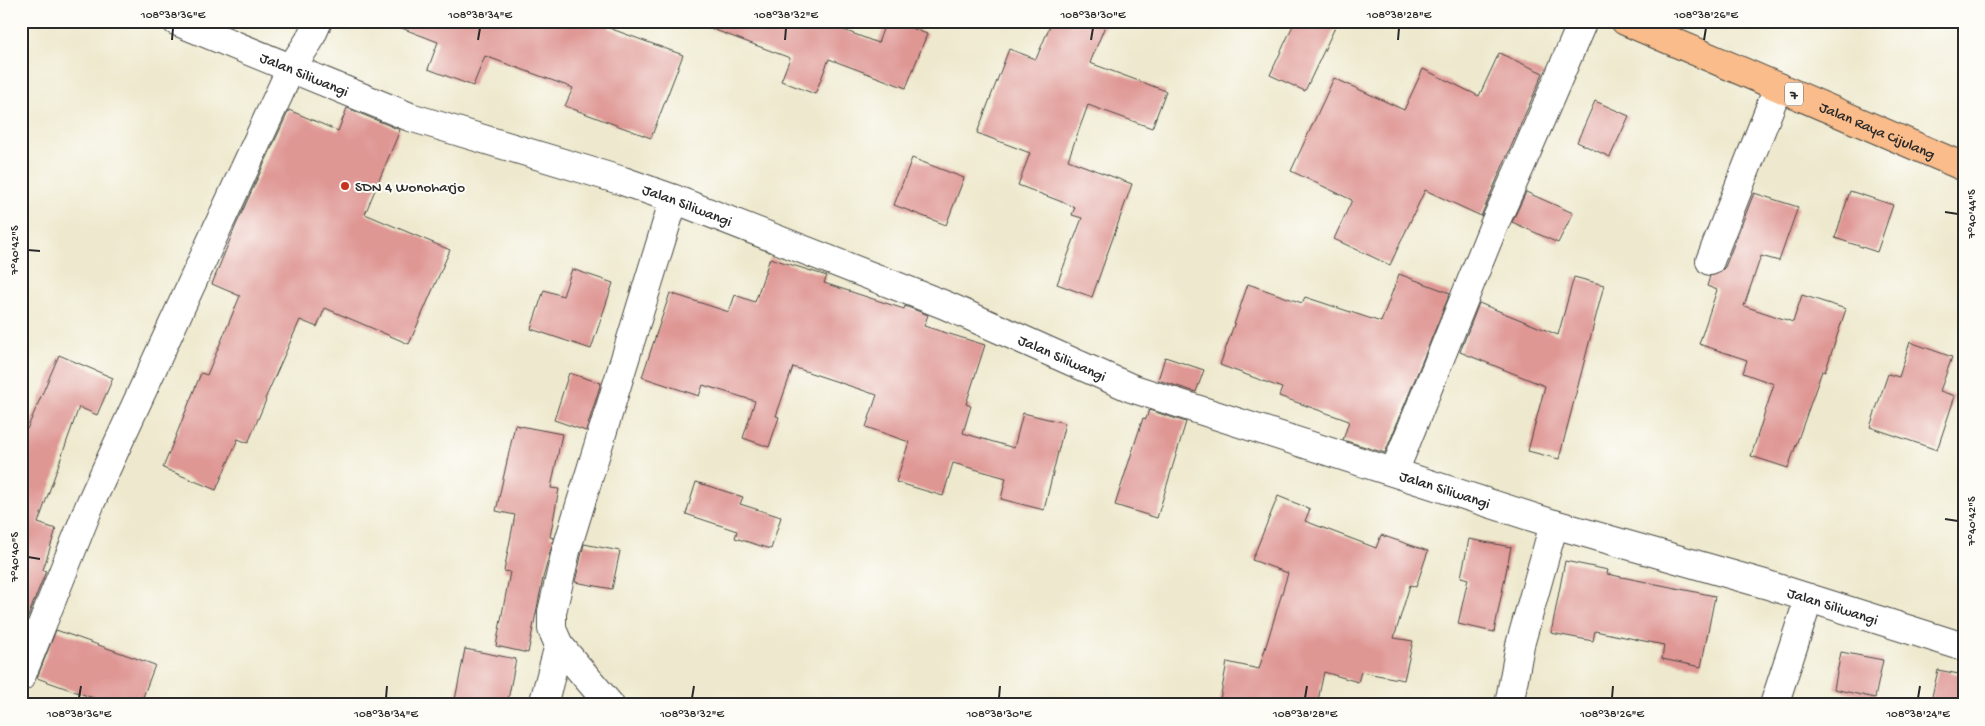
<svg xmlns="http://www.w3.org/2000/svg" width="1985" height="726" font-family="'Gochi Hand',sans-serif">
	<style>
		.building { fill: #df9794 }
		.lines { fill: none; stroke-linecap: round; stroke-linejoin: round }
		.minor-casing { stroke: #484843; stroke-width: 30 }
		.trunk-casing { stroke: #484843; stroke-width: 30 }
		.minor { stroke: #fff; stroke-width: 28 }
		.trunk { stroke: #f9bc8a; stroke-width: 28 }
		.ticks { fill: none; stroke: #2b2b2b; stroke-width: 2 }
		.poi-dot { fill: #c8321e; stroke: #fdfcf7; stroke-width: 2 }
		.labels { text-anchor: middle; stroke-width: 4; stroke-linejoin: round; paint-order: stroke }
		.shield { fill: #fdfcf7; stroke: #6a6a68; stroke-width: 1 }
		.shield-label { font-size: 14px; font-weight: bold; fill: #2b2b2b }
		.street-label { font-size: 15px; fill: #2b2b2b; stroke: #fdfcf7 }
		.poi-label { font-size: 15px; fill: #2b2b2b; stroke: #fdfcf7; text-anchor: start }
		.neatline { fill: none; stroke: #2b2b2b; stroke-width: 2 }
		.ticks-label { font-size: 12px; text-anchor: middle; fill: #2b2b2b }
	</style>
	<rect width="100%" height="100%" fill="#fdfcf7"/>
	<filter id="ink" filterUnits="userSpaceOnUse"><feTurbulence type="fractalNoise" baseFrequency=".02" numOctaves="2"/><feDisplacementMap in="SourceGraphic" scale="10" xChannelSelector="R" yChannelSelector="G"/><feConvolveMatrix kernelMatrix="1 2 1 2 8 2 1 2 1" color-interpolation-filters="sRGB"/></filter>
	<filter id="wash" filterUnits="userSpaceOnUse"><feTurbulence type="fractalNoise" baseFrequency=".0096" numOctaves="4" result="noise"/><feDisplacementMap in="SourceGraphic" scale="20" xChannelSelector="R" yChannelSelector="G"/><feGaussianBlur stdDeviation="1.12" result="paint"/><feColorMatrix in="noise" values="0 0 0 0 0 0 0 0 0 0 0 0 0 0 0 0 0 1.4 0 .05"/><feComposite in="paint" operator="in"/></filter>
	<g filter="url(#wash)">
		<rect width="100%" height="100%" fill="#eee9ce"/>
		<g id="blocks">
			<path class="building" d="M391,21H612L609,28L683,55L651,138L565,106L573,88L485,56L473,86L428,69L438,42L391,24Z
				M700,21H820L878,43L886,21H894L927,34L906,88L829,59L815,94L781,81L790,58L699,24Z
				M1052,21H1107L1090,63L1166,91L1152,128L1088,105L1068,160L1132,184L1092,297L1057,284L1082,218L1072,215L1075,207L1018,185L1030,153L977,133L1009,49L1036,59Z
				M1295,21H1338L1305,91L1270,75Z
				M1499,53L1543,73L1481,216L1425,190L1390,265L1334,239L1352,200L1291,171L1334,78L1404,110L1423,69L1479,96Z
				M1595,101L1629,116L1610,157L1577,142Z
				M347,108L400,130L365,214L450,250L409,344L325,308L317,327L300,320L265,399L266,400L248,443L238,439L216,490L163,468L201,373L207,375L240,296L212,284L236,225L289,110L338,131Z
				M912,158L964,178L946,225L894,205Z
				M1850,191L1893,205L1877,252L1835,238Z
				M1526,192L1573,213L1558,243L1512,222Z
				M1754,193L1798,207L1779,261L1761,256L1744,306L1793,322L1802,295L1846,309L1825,372L1822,371L1788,468L1751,456L1774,384L1743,373L1747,360L1699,344L1717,290L1707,286L1710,276L1719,273L1725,267Z
				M770,258L827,276L824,283L904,309L905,306L928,315L924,326L985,345L966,404L971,406L963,433L1014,448L1023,413L1065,423L1044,510L1001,499L1006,478L953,463L943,496L896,482L909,442L866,427L877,395L793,367L776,416L779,417L769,447L743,438L755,401L703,385L699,396L642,377L670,293L729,312L735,295L755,302Z
				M572,269L613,283L591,349L531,329L544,290L563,296Z
				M1399,274L1450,293L1385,453L1343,440L1349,421L1279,396L1282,388L1220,365L1248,284L1302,303L1305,297L1381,322Z
				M1574,277L1604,285L1559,459L1528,451L1545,386L1460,352L1479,303L1558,335Z
				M1910,342L1952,357L1940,391L1955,396L1937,450L1870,427L1888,374L1899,377Z
				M59,355L113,378L97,415L79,407L38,523L56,529L43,570L46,571L21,634V426L27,429Z
				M1165,357L1204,370L1196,392L1158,380Z
				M569,373L601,383L586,431L554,420Z
				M1149,410L1186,422L1157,518L1115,505L1143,418L1146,419Z
				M515,425L562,434L551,488L559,489L550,537L554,538L543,578L528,653L496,646L510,572L504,571L515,515L496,511Z
				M696,482L743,497L740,504L781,517L771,549L735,538L737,531L686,514Z
				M1278,496L1310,509L1305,521L1376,548L1381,535L1428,551L1416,587L1410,585L1394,638L1413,641L1404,680L1361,672L1358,682L1324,672L1317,705H1219L1227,662L1259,669L1288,573L1252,560Z
				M1469,539L1511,547L1494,632L1458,624L1468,579L1461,577Z
				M584,544L620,551L612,589L575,582Z
				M1565,561L1608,570L1607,574L1715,596L1701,667L1662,659L1664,645L1595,631L1593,641L1551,633Z
				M56,630L155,665L140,705H113L37,678Z
				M465,649L516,659L507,705H454Z
				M1841,652L1883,660L1875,698L1834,689Z
				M1938,670L1964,675V705H1930Z"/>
		</g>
	</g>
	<g filter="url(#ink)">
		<use href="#blocks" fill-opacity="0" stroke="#484843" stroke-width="1"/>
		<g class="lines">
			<defs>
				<g id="minor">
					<path id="s1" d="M176,21L410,117L623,181L674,199L945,305L1131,388L1554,524L1768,585L1964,647"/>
					<path d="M1710,261L1778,87"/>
					<path d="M1394,472L1494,225L1521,165L1583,21"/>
					<path d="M21,677L91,502L291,68L309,41L318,21"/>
					<path d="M543,705L559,645"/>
					<path d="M610,705L559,645L552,629V612L566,551L674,199"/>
					<path d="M1509,705L1520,645L1554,524"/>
					<path d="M1774,705L1809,598"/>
				</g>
				<g id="trunk">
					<path id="s2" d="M1625,21L1964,167"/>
				</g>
			</defs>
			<use href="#minor" class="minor-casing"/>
			<use href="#trunk" class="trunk-casing"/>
			<use href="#minor" class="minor"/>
			<use href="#trunk" class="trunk"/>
		</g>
	</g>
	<path class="ticks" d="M172,40L173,28M478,40L480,28M785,40L786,28M1091,40L1093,28M1398,40L1399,28M1704,40L1706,28M1945,212L1958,214M28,250L40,251M1945,519L1958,521M28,557L40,559M79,698L81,686M386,698L387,686M692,698L694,686M999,698L1000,686M1305,698L1307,686M1612,698L1613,686M1918,698L1920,686"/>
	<circle class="poi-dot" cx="345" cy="186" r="5"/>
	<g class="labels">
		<rect class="shield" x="1785" y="82.5" width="18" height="23" rx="4"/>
		<g class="shield-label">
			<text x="1794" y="99">7</text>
		</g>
		<g class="street-label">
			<text dy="5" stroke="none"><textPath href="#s1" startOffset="139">Jalan Siliwangi</textPath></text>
			<text dy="5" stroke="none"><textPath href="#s2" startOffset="275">Jalan Raya Cijulang</textPath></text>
			<text dy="5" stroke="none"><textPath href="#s1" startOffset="544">Jalan Siliwangi</textPath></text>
			<text dy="5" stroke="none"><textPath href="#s1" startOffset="949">Jalan Siliwangi</textPath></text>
			<text dy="5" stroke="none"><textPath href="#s1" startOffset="1354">Jalan Siliwangi</textPath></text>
			<text dy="5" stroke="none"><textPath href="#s1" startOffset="1759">Jalan Siliwangi</textPath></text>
		</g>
		<g class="poi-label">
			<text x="355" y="191">SDN 4 Wonoharjo</text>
		</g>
	</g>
	<rect width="1985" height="726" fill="none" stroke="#fdfcf7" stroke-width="55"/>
	<rect x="28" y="28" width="1930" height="670" class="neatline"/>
	<g class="ticks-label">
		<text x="173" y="18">108°38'36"E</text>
		<text x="480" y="18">108°38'34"E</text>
		<text x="786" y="18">108°38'32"E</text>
		<text x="1093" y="18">108°38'30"E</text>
		<text x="1399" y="18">108°38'28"E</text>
		<text x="1706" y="18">108°38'26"E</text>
		<text transform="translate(1971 214) rotate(-90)" y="4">7°40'44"S</text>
		<text transform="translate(14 250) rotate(-90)" y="4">7°40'42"S</text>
		<text transform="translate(1971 521) rotate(-90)" y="4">7°40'42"S</text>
		<text transform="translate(14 557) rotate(-90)" y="4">7°40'40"S</text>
		<text x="79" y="717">108°38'36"E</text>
		<text x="386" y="717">108°38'34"E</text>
		<text x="692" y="717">108°38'32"E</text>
		<text x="999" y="717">108°38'30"E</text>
		<text x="1305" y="717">108°38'28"E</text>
		<text x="1612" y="717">108°38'26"E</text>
		<text x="1918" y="717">108°38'24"E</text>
	</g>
</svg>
